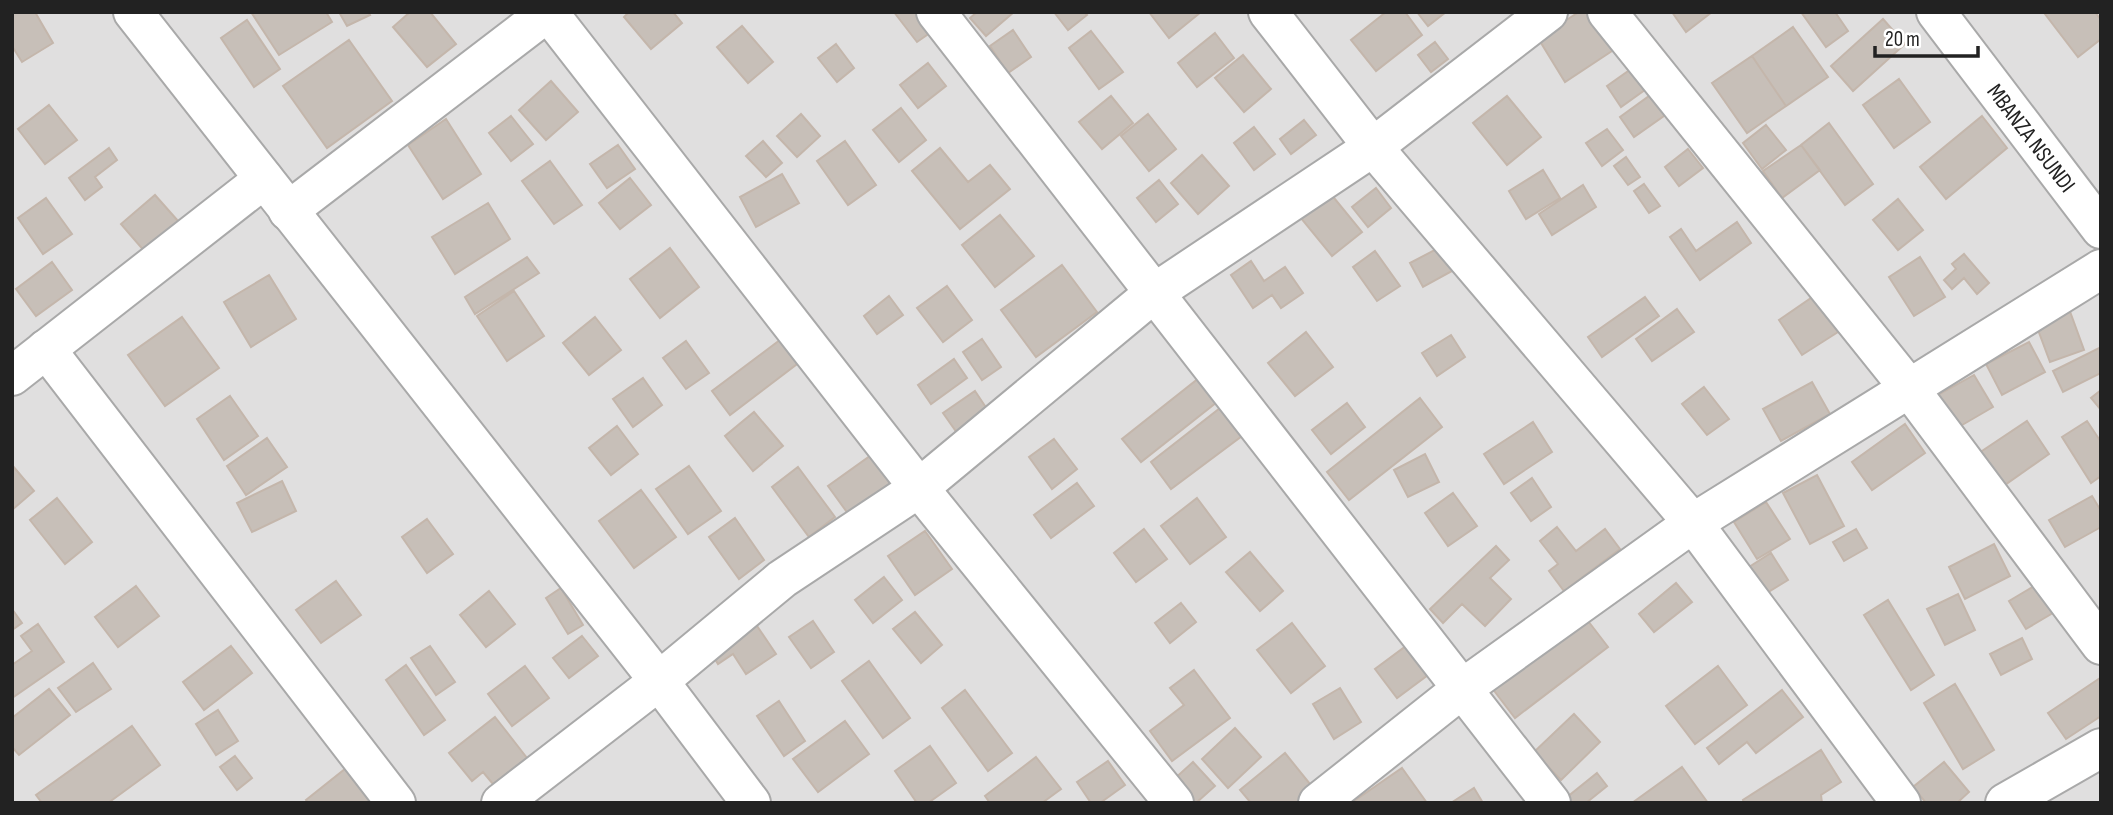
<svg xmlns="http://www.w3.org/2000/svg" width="2113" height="815" font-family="'Sofia Sans Condensed',sans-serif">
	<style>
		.residential { fill: #e0dfdf }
		.building { fill: #c7bfb8; stroke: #c4b6ab; stroke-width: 2 }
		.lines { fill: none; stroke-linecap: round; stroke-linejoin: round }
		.minor-casing { stroke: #a9a9a9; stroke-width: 42 }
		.minor { stroke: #fff; stroke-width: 38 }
		.labels { text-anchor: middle; stroke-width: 5; stroke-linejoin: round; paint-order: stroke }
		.street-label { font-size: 23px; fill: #222; stroke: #fff }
	</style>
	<rect width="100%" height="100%" fill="#f2efe9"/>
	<path class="residential" d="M12,12H2101V803H12Z"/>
	<path class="building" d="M12,12H35L53,43L22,62L12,46Z
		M251,12H326L332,22L279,55Z
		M339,12H368L370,15L347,26Z
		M410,12H430L456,44L427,67L393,27Z
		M629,12H673L682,23L651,49L624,17Z
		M894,12H925L937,28L917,42Z
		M977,12H1014L986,36L970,18Z
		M1054,12H1084L1087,15L1068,30Z
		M1149,12H1201L1169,38Z
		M1386,12H1405L1422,35L1376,71L1351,40Z
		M1417,12H1446L1428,26Z
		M1579,12H1591L1615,49L1565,82L1538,38Z
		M1672,12H1712L1686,32Z
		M1801,12H1835L1848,31L1826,47Z
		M2048,12H2095L2101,20V39L2078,57L2045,14Z
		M1883,19L1905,44L1853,91L1831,66Z
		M247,20L280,69L254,87L221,38Z
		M742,26L773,62L748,83L717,47Z
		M1793,27L1828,77L1786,106L1752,56Z
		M1013,30L1031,57L1008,73L990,46Z
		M1091,31L1123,72L1099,89L1069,48Z
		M1215,33L1234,58L1197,87L1178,63Z
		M349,40L392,101L327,148L283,86Z
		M1435,42L1448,59L1431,72L1418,55Z
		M836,44L854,68L837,82L818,58Z
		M1243,55L1271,89L1244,112L1215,78Z
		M1752,56L1786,106L1747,133L1712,83Z
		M928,63L946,86L918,108L900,85Z
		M1634,67L1649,87L1621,107L1607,86Z
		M1899,79L1930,122L1894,148L1863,105Z
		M551,81L578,112L546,140L519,110Z
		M1656,91L1671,111L1634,137L1620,117Z
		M1111,96L1133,123L1102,149L1079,122Z
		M1507,96L1541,137L1507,165L1473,123Z
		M49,105L77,140L45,164L18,129Z
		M901,108L926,140L899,162L873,130Z
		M801,114L820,136L797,157L777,136Z
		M1148,114L1176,149L1149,171L1121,136Z
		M511,116L533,144L511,161L489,133Z
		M1982,116L2007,148L1946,199L1920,167Z
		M446,119L481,174L443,199L408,145Z
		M1304,120L1316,135L1291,154L1280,139Z
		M1829,123L1873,184L1845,205L1801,145Z
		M1766,125L1786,150L1762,169L1743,143Z
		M1254,127L1275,154L1254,170L1234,143Z
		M1607,129L1623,150L1602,166L1586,143Z
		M763,141L782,163L766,177L746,156Z
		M845,141L876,185L848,205L817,161Z
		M618,145L635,169L607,188L590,164Z
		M1801,145L1820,170L1782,198L1763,171Z
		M109,148L117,160L95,177L102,187L85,200L69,178Z
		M940,148L968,182L990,165L1010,189L960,229L912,171Z
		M1688,149L1703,168L1679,186L1665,167Z
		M1202,155L1229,186L1198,214L1171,183Z
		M1626,157L1640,177L1628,185L1614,166Z
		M550,161L582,205L554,224L522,181Z
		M1543,170L1560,198L1526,219L1509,191Z
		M782,174L799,203L756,227L740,197Z
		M630,178L651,205L620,229L599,203Z
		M1159,180L1178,204L1156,222L1137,198Z
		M1644,184L1660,206L1649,213L1634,191Z
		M1583,185L1596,207L1552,235L1539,214Z
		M1376,188L1391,208L1368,227L1352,207Z
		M1330,193L1362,232L1332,256L1300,217Z
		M155,195L186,230L152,260L121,224Z
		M46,198L72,234L43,254L18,218Z
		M1898,199L1923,230L1898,250L1873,220Z
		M488,203L510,239L455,274L432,237Z
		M1000,215L1034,256L995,287L962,245Z
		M1737,222L1751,243L1700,280L1670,237L1681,229L1696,251Z
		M1448,243L1461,266L1423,287L1410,263Z
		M670,248L699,287L660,318L630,279Z
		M1375,251L1400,286L1377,301L1353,267Z
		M1964,254L1989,283L1977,294L1964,278L1952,289L1944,280L1956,269L1952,264Z
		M527,257L539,273L475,314L465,297Z
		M1920,257L1945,297L1914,316L1889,277Z
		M1251,261L1264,281L1285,267L1303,293L1281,308L1272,295L1253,308L1231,275Z
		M52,262L72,290L36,316L16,289Z
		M1062,265L1097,312L1036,357L1001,310Z
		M269,275L296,319L251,347L224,302Z
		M947,286L972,320L943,342L917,308Z
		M514,291L544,336L507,361L477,316Z
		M889,296L903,315L877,334L864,316Z
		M1814,296L1838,332L1802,355L1779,320Z
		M1645,297L1659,316L1602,357L1588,337Z
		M2068,306L2084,350L2050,362L2034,319Z
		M1677,309L1694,332L1652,361L1636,339Z
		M182,317L219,368L165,406L128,355Z
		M595,317L621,350L589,375L563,343Z
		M792,331L809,355L730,415L712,391Z
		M1306,332L1333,367L1295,396L1268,363Z
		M1451,335L1465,357L1437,376L1422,353Z
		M982,339L1001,367L982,380L963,352Z
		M686,341L709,373L686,389L663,358Z
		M2029,342L2045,372L2002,395L1986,364Z
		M2101,347V373L2063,392L2053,371Z
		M954,359L967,378L931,404L918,385Z
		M1974,375L1993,407L1957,428L1938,395Z
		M643,378L662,405L633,427L613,399Z
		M1199,378L1217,402L1141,462L1122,439Z
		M1812,382L1830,414L1781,441L1763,409Z
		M1704,387L1729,419L1707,435L1682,404Z
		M2101,390V410L2091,398Z
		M975,391L991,415L960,437L943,413Z
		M230,396L258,436L224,460L197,419Z
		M1420,398L1442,427L1349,500L1327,472Z
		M1347,403L1365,427L1331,454L1312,430Z
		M1224,405L1246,433L1171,489L1151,462Z
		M754,412L783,446L753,471L725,436Z
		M2027,421L2049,454L2002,487L1979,453Z
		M2087,421L2101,442V476L2091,483L2062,437Z
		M1533,422L1552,452L1504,484L1484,454Z
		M1905,424L1925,453L1872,490L1852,462Z
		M617,426L638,454L611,475L589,448Z
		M267,438L287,467L246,495L227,466Z
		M1054,439L1077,469L1052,489L1029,457Z
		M1425,454L1439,482L1408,497L1394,470Z
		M870,456L891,484L849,515L828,486Z
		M12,465L34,491L12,510Z
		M689,466L721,511L688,534L656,489Z
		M798,467L835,517L809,537L772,487Z
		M1817,475L1844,526L1810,544L1783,493Z
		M1532,478L1551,507L1531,521L1511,493Z
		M282,481L296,511L252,532L237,503Z
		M1077,483L1094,506L1051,538L1034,515Z
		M641,490L676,537L634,568L599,521Z
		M1453,493L1477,526L1448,546L1425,513Z
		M2092,496L2101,511V527L2065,547L2049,520Z
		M57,498L92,542L65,564L30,520Z
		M1197,498L1226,537L1190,564L1161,526Z
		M1766,502L1790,539L1757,559L1734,522Z
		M735,518L764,560L739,579L709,537Z
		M427,519L453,554L427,573L402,537Z
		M1557,527L1576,551L1605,529L1620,549L1564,591L1549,571L1558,564L1540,541Z
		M1144,529L1167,559L1136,582L1114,553Z
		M1856,529L1867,548L1844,561L1833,542Z
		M925,531L952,569L915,595L888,556Z
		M1994,544L2010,576L1965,599L1949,567Z
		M1496,546L1509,560L1490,578L1511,599L1485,626L1462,604L1443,623L1430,609Z
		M1250,552L1283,591L1260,611L1226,572Z
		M1771,553L1788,580L1765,594L1749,567Z
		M884,577L902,600L873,623L855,600Z
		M336,581L361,615L321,643L296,610Z
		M2041,582L2058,610L2026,629L2009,601Z
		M1676,583L1692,602L1654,632L1639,614Z
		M136,586L159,616L118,647L95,617Z
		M561,588L583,625L568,634L546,598Z
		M489,591L515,624L486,647L460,615Z
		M1958,594L1975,630L1945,645L1927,609Z
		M1888,600L1934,675L1911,690L1864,615Z
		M1181,603L1196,622L1170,643L1155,623Z
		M12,609L22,623L12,630Z
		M915,612L942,645L921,663L893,629Z
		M1585,617L1608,647L1515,718L1492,688Z
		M753,620L776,654L746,674L733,654L718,664L709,649Z
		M813,621L834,652L811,668L789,637Z
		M1292,623L1325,666L1291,693L1257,650Z
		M38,624L64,662L12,698V665L32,651L21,636Z
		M582,636L598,656L569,678L553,658Z
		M2022,638L2032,659L2001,675L1990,654Z
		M231,646L252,673L204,710L183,682Z
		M430,646L455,682L436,695L411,658Z
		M1406,646L1428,675L1397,698L1375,669Z
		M869,661L910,718L883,738L842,681Z
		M93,663L111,689L76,712L58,688Z
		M406,665L445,720L424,735L386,680Z
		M525,666L549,698L512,726L488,694Z
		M1718,666L1747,705L1695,744L1666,706Z
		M1194,670L1230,718L1172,761L1150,731L1184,705L1170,688Z
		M2100,678L2101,716L2066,739L2048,713Z
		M1955,684L1994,750L1963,769L1924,703Z
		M1340,688L1361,722L1334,739L1313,704Z
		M49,689L70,715L19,755L12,747V718Z
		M965,690L1012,753L988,771L942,708Z
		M1782,690L1803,717L1756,753L1747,742L1719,764L1707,748Z
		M779,701L805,741L784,756L757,716Z
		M218,710L238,741L216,755L196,724Z
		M1574,714L1600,742L1561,780L1534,752Z
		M495,717L527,758L493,784L483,772L472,781L449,753Z
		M845,721L869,754L818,792L793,759Z
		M132,726L160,765L108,803H42L36,795Z
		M1235,728L1261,757L1228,788L1202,759Z
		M930,746L956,783L928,803H917L895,771Z
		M1821,750L1841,782L1821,795L1822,803H1744L1743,800Z
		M1285,753L1314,789L1298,803H1251L1240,790Z
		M235,756L252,778L237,790L220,767Z
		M1036,757L1061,789L1042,803H990L985,796Z
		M1108,761L1125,785L1100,803H1091L1077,782Z
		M1193,762L1215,786L1196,803H1191L1172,781Z
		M1944,762L1969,792L1957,803H1926L1913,787Z
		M350,765L375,798L369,803H308L306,800Z
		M1682,767L1708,803H1632Z
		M1402,768L1427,803H1355L1354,801Z
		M1597,773L1607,786L1586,803H1570L1566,798Z
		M1474,788L1483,803H1451Z"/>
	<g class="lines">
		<defs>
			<g id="minor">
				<path d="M133,12L659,681L751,803"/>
				<path d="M548,12L919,488L1174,803"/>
				<path d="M936,12L1551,803"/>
				<path d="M1268,12L1373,147L1693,523L1901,803"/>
				<path d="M1607,12L1909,388L2101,645"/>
				<path id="s1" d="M1936,12L2101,229"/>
				<path d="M288,211L548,12"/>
				<path d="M46,349L396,803"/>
				<path d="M12,376L264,179"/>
				<path d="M501,803L659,681L782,579L919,488L1154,293L1373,147L1548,12"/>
				<path d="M1318,803L1463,688L1693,523L2101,269"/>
				<path d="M2005,803L2101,748"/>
			</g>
		</defs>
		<use href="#minor" class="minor-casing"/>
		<use href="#minor" class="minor"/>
	</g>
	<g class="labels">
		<g class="street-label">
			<text dy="8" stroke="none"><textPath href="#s1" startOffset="158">MBANZA NSUNDI</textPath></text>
		</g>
	</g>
	<rect width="2113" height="815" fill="none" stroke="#222222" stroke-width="28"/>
	<path d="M1875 46v10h103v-10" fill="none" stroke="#222222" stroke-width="3.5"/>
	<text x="1885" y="46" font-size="21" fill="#222222" stroke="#ffffff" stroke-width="5" paint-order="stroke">20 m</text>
</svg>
